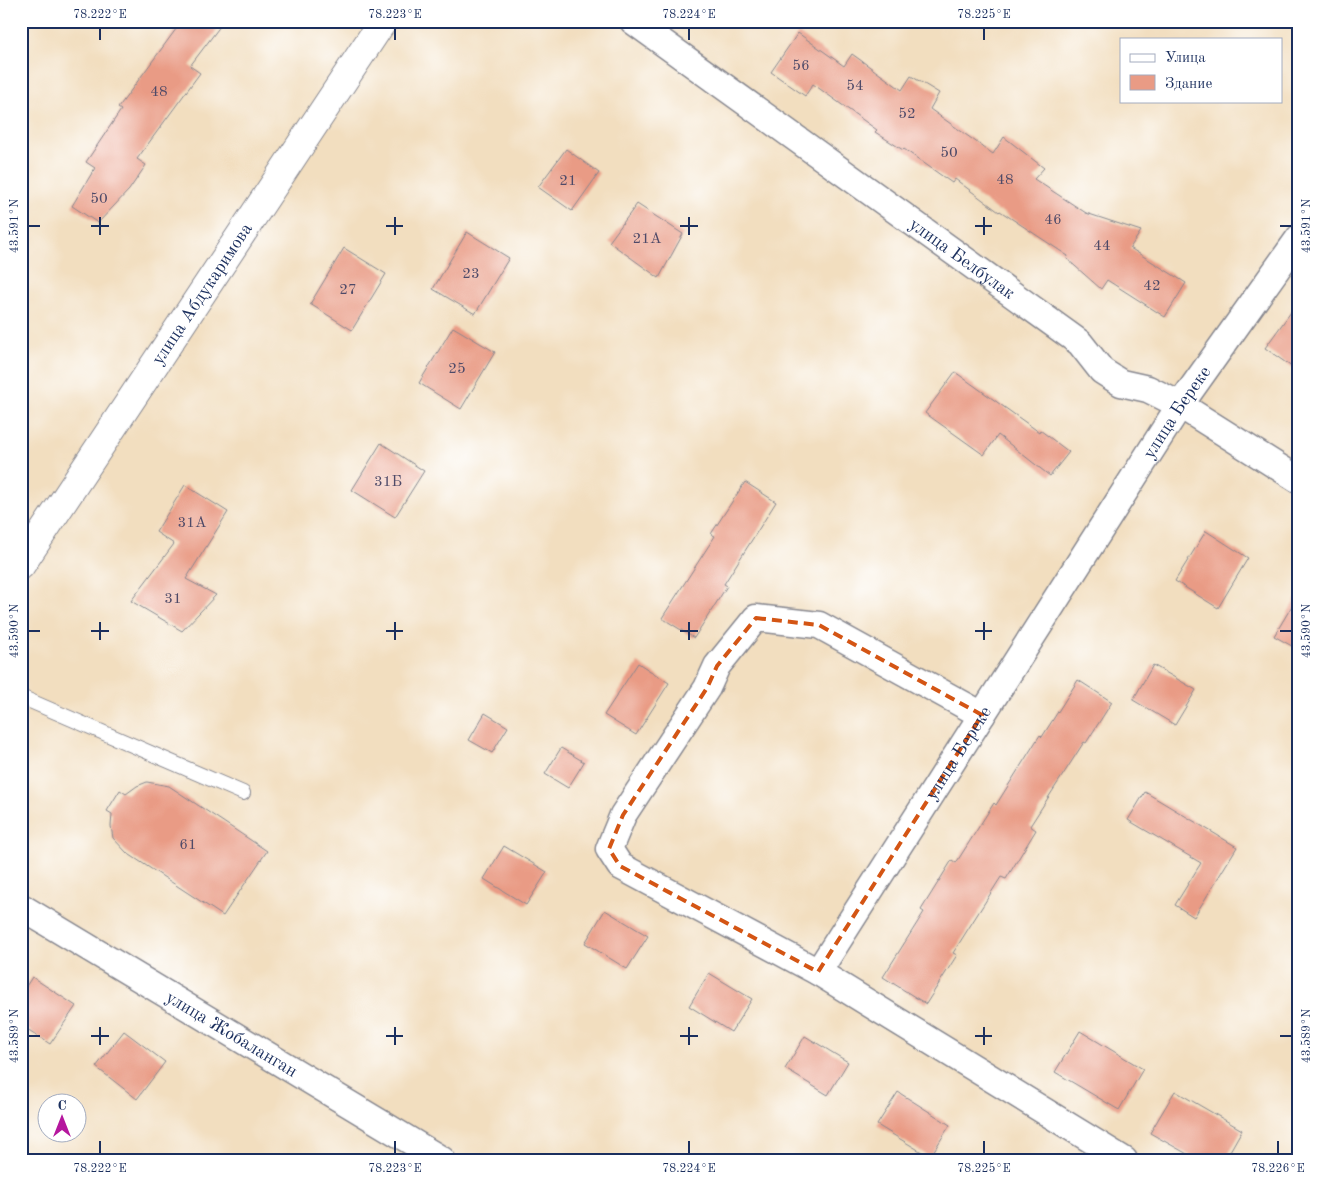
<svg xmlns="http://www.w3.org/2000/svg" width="1320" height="1181" font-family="'Old Standard TT',serif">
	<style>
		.building { fill: #e99b85 }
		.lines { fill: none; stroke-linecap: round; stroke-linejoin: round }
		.lane-casing { stroke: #86868e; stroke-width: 16 }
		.street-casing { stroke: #86868e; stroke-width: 29 }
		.secondary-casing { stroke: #86868e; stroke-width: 30 }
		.lane { stroke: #fff; stroke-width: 14 }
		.street { stroke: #fff; stroke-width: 26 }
		.secondary { stroke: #fff; stroke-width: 28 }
		.marked { fill: none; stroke: #d45514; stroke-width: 4; stroke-dasharray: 10 6; stroke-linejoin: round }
		.ticks { fill: none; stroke: #1b2f5e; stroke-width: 2 }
		.labels { text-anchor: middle; stroke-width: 5; stroke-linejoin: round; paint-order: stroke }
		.number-label { font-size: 15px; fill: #4e4a68 }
		.street-label { font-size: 18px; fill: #1b2f5e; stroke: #fff }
		.neatline { fill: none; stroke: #1b2f5e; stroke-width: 2 }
		.ticks-label { font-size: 12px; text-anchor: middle; fill: #1b2f5e }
	</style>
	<rect width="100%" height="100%" fill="#fff"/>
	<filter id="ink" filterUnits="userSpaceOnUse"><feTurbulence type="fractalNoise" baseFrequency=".02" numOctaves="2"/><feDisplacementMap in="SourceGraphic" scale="10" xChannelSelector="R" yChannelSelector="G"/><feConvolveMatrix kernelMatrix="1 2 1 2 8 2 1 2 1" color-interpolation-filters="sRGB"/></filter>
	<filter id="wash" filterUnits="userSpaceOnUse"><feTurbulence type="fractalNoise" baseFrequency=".0096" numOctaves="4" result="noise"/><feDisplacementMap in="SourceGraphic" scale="20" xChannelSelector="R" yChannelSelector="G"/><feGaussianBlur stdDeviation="1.12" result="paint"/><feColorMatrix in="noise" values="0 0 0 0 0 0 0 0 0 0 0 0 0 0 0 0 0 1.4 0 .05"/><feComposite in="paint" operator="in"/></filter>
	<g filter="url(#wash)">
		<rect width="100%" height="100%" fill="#f2debf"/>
		<g id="blocks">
			<path class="building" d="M182,21H224L190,66L200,73L137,159L146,165L129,190L98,223L72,206L95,168L86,162L121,110L118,108Z
				M798,33L844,66L852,54L902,90L911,76L939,93L930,109L993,154L1004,137L1044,168L1034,179L1086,213L1141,231L1130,248L1186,283L1165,317L1107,280L1101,289L1067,259L1068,256L1000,211L999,212L955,179L952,183L904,149L903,150L875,132L877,130L813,84L805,96L771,72Z
				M566,149L599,173L572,211L538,187Z
				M637,204L683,234L659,278L609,242Z
				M467,232L509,258L475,314L433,289Z
				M344,248L386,274L352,330L310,304Z
				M1299,301V372L1265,348Z
				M453,327L495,352L461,409L419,383Z
				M955,372L1039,432L1040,430L1069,452L1050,476L998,435L984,455L925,413Z
				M381,443L424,471L395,517L352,490Z
				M745,482L776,502L724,584L727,586L694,638L662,618L715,536L711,534Z
				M185,485L228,512L186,579L216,595L182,631L131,601L174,544L156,532Z
				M1206,531L1248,558L1218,608L1175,581Z
				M1299,594V650L1274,636Z
				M638,663L669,683L636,735L604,715Z
				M1153,665L1196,690L1175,725L1133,700Z
				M1078,680L1112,702L1086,743L1084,742L1030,826L1036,830L1006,879L1001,877L953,953L957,955L926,1004L883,977L924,912L921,910L952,860L956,863L994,803L996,805L1040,735L1042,737Z
				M485,713L508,727L492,753L469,740Z
				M561,748L584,762L568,788L545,774Z
				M147,782L169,786L267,851L223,916L127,853L113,838L111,826L112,814L107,811L120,790L126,794L137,786Z
				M1145,792L1237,847L1194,917L1175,905L1201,863L1128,820Z
				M504,846L547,872L526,905L484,879Z
				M605,910L648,936L627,969L585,943Z
				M709,973L752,999L731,1032L689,1006Z
				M32,977L76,1006L50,1044L21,1025V994Z
				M124,1031L165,1062L137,1099L96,1067Z
				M1080,1031L1143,1069L1119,1110L1055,1072Z
				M805,1036L848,1062L828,1095L785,1069Z
				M1175,1091L1242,1130L1225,1160H1198L1150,1133Z
				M898,1092L950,1125L930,1157L877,1125Z"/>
		</g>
	</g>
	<g filter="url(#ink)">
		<use href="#blocks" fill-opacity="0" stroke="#86868e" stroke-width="1"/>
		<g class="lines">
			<defs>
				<path id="lane" d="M21,697L243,793"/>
				<g id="street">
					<path id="s1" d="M633,21L1080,343L1102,371L1121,383L1148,389L1180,405L1299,480"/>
					<path id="s2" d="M21,907L442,1160"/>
					<path d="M818,972L620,866L609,849L623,815L707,688L717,666L756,618L819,625L982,715"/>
					<path id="s3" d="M1124,1160L818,972L1180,405L1299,238"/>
				</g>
				<g id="secondary">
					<path id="s4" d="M21,565L383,21"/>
				</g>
			</defs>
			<use href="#lane" class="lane-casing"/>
			<use href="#street" class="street-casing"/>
			<use href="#secondary" class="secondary-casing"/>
			<use href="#lane" class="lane"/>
			<use href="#street" class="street"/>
			<use href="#secondary" class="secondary"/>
		</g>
	</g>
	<path class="marked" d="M756,618L819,625L982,715L818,972L620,866L609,849L623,815L707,688L717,666Z"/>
	<path class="ticks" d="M100,28V40M395,28V40M689,28V40M984,28V40M100,217V235M395,217V235M689,217V235M984,217V235M28,226H40M91,226H109M386,226H403M680,226H698M975,226H992M1280,226H1292M100,622V640M395,622V640M689,622V640M984,622V640M28,631H40M91,631H109M386,631H403M680,631H698M975,631H992M1280,631H1292M100,1027V1045M395,1027V1045M689,1027V1045M984,1027V1045M28,1036H40M91,1036H109M386,1036H403M680,1036H698M975,1036H992M1280,1036H1292M100,1141V1154M395,1141V1154M689,1141V1154M984,1141V1154M1278,1141V1154"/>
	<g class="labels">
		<g class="number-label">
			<text x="801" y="70">56</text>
			<text x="855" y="90">54</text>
			<text x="159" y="96">48</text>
			<text x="907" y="118">52</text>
			<text x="949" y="157">50</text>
			<text x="1005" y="184">48</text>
			<text x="568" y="185">21</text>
			<text x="99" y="203">50</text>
			<text x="1053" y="224">46</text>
			<text x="647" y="243">21А</text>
			<text x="1102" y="250">44</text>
			<text x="471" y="278">23</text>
			<text x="1152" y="290">42</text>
			<text x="348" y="294">27</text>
			<text x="457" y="373">25</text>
			<text x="388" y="486">31Б</text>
			<text x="192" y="527">31А</text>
			<text x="173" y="603">31</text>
			<text x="188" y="849">61</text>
		</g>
		<g class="street-label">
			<text dy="6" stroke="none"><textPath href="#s1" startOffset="406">улица Белбулак</textPath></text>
			<text dy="6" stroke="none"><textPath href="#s4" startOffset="326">улица Абдукаримова</textPath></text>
			<text dy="6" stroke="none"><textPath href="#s3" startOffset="1024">улица Береке</textPath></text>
			<text dy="6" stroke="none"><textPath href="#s3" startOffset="619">улица Береке</textPath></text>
			<text dy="6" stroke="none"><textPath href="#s2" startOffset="246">улица Жобаланган</textPath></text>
		</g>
	</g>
	<rect width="1320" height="1181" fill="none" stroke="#fff" stroke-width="55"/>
	<rect x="1120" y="38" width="162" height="65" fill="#ffffff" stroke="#a4acbf"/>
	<rect x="1130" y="54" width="25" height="8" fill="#ffffff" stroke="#a4acbf"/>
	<text x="1165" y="62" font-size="15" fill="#1b2f5e">Улица</text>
	<rect x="1130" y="75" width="25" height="15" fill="#e99b85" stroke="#a4acbf"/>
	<text x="1165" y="88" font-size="15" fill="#1b2f5e">Здание</text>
	<g transform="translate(62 1118)"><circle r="24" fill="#ffffff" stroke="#a4acbf"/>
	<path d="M0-4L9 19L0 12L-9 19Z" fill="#b5179e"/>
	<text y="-8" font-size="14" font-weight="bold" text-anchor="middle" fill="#1b2f5e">С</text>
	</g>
	<rect x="28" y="28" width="1264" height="1126" class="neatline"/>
	<g class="ticks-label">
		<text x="100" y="18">78.222°E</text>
		<text x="395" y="18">78.223°E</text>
		<text x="689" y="18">78.224°E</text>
		<text x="984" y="18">78.225°E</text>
		<text transform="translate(14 226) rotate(-90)" y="4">43.591°N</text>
		<text transform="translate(1306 226) rotate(-90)" y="4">43.591°N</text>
		<text transform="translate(14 631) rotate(-90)" y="4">43.590°N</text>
		<text transform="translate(1306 631) rotate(-90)" y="4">43.590°N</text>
		<text transform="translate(14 1036) rotate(-90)" y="4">43.589°N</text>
		<text transform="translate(1306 1036) rotate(-90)" y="4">43.589°N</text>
		<text x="100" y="1172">78.222°E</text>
		<text x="395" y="1172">78.223°E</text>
		<text x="689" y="1172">78.224°E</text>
		<text x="984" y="1172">78.225°E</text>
		<text x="1278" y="1172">78.226°E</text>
	</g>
</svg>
